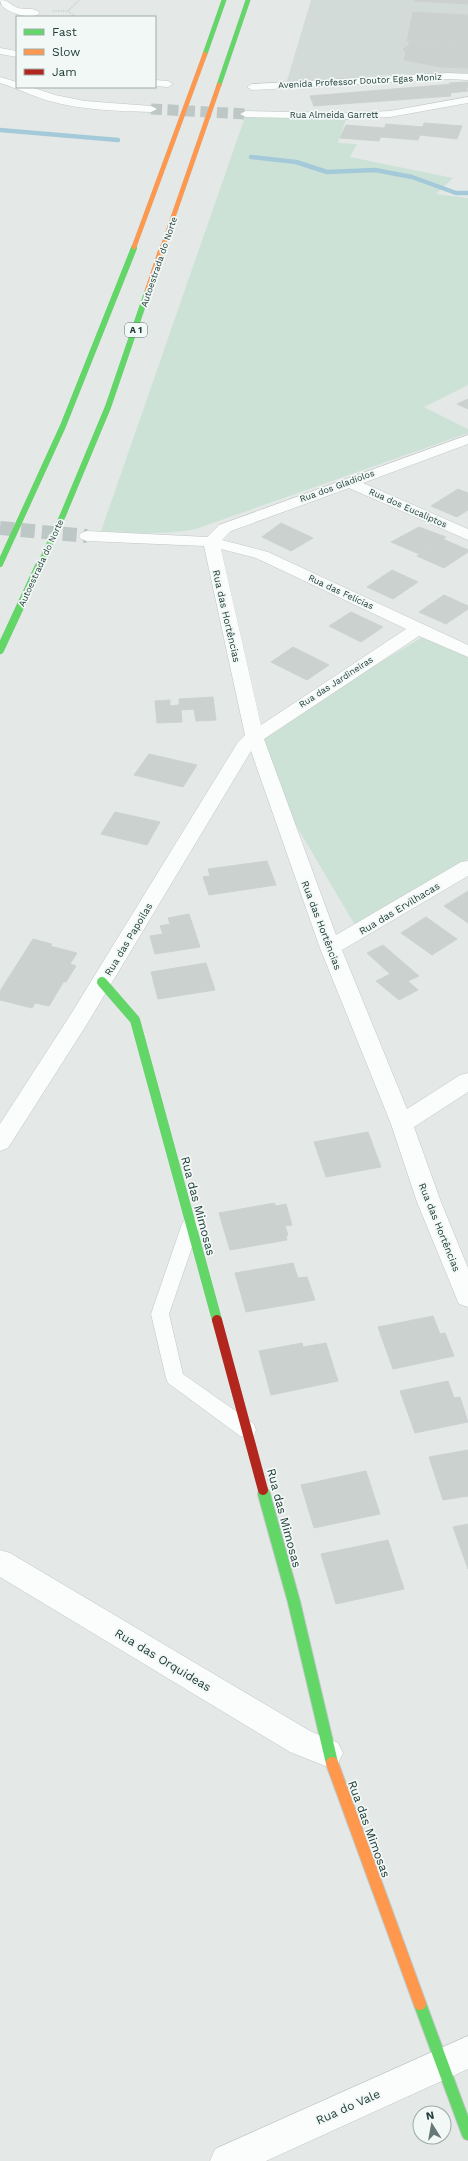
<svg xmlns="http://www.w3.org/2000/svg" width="468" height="2161" font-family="'Work Sans',sans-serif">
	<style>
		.built { fill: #d2dbd8 }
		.green { fill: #cde2d6 }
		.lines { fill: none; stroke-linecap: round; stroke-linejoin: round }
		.stream { stroke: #a4cad9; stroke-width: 4.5 }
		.building { fill: #cbd1cf; stroke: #cdd2d1 }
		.street-tunnel-far1 { stroke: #bdc7c5; stroke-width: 11; stroke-dasharray: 11 5.5; stroke-linecap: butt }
		.street-tunnel { stroke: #bdc7c5; stroke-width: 14; stroke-dasharray: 14 7; stroke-linecap: butt }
		.lane-casing { stroke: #c1c6c5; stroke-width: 1 }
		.street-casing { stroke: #c1c6c5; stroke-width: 1 }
		.fast-far4-casing { stroke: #c0c7c5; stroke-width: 5 }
		.fast-far3-casing { stroke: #c0c7c5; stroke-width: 6 }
		.fast-far2-casing { stroke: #c0c7c5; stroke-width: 8 }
		.fast-far1-casing { stroke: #c0c7c5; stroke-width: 10 }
		.fast-casing { stroke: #c0c7c5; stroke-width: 14 }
		.slow-far2-casing { stroke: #c0c7c5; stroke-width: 5 }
		.slow-far1-casing { stroke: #c0c7c5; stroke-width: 6 }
		.slow-casing { stroke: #c0c7c5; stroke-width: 14 }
		.jam-casing { stroke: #c0c7c5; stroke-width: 10 }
		.path { stroke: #c1c9c8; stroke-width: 1.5; stroke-dasharray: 1 1.5; stroke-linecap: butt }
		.lane { fill: #fbfcfc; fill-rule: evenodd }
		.street { fill: #fbfcfc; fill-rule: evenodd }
		.fast-far4 { stroke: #63d668; stroke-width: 4.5 }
		.fast-far3 { stroke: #63d668; stroke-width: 6 }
		.fast-far2 { stroke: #63d668; stroke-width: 8 }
		.fast-far1 { stroke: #63d668; stroke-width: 10 }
		.fast { stroke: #63d668; stroke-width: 12 }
		.slow-far2 { stroke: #ff974d; stroke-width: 4.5 }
		.slow-far1 { stroke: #ff974d; stroke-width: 6 }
		.slow { stroke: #ff974d; stroke-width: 12 }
		.jam { stroke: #b3261e; stroke-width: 10 }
		.labels { text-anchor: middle; stroke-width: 3.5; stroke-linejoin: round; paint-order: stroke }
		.far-street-label { font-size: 9px; fill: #213d39; stroke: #f2f8f6 }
		.shield { fill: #f2f8f6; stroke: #607572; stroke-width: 1 }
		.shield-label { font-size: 9px; font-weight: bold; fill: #213d39 }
		.street-label { font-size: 10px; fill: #213d39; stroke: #f2f8f6 }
		.near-street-label { font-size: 12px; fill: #213d39; stroke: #f2f8f6 }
	</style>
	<rect width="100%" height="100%" fill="#e4e9e8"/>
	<path class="built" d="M311,0H468V73L396,74L286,84Z"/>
	<path class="green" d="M246,114L347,116L338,143L357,144L350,157L453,178L436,194L468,198V385L424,407L468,429V433L196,529C164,535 133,533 101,531Z
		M426,635L468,654V859L359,932L247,742Z"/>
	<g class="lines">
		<path class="stream" d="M0,130L118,140
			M251,157L296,162L327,172L375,170L412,177L456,193H468"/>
	</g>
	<path class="building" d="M415,0H468V4L414,1Z
		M413,12L468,15V45L407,41Z
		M409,42L468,45V68L441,67L404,60L406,53L403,49L409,45Z
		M466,82H468V88H466L468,91L450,93L451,96L314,106L310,96L453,84L449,83Z
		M424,123L462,126L457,139L420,135Z
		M386,124L423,127L418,140L381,137Z
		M346,125L384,128L379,141L340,138Z
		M468,399V409L457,404Z
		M458,489L468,493V510L457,517L431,506Z
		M281,523L313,538L291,551L262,537Z
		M419,527L446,537L419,554L391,542Z
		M443,539L468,550V552L444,568L417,556Z
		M392,570L418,582L393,599L367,587Z
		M444,595L468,606V609L446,624L419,612Z
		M351,612L383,627L361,642L329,626Z
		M293,647L329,665L307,680L271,662Z
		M213,697L216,720L196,721L194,709L181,710L182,722L157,723L155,701L170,700V706L179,705V699Z
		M149,754L197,765L183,787L134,775Z
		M115,812L160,822L147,845L101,834Z
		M267,861L276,885L209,895L203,877L210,876L208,869Z
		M468,891V923L444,906Z
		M189,914L200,947L155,954L150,936L163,934L160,926L170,924L168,918Z
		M426,917L457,939L432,955L401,933Z
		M33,939L52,944L50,946L77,953L70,964L76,966L66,982L14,969Z
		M383,945L419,976L408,981L418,990L399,1000L376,981L390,974L367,953Z
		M206,963L215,990L158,999L151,972Z
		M14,969L64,981L49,1006L35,1003L32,1008L0,1000V991Z
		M368,1132L381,1167L326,1177L314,1142Z
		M274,1203L276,1206L286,1204L292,1225L285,1226L288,1235L286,1236L287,1240L230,1250L219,1213Z
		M293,1263L298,1278L307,1277L315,1300L246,1312L235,1273Z
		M433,1316L440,1334L445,1333L454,1356L393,1369L378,1327Z
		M302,1343L303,1347L326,1343L338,1381L271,1395L259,1351Z
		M448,1381L454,1398L460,1397L468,1422L415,1433L400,1391Z
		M468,1450V1496L443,1500L429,1457Z
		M366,1471L380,1514L314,1528L301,1485Z
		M468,1524V1569L453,1527Z
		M388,1540L404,1589L336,1604L321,1554Z"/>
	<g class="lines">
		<path class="street-tunnel-far1" d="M151,109L246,114"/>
		<path class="street-tunnel" d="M0,528L87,536"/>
		<defs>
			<path id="lane" d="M191,1217L197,1219L200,1224L169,1314L183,1374L254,1424L256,1430L254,1436L247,1438L240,1436L168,1383L166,1378L151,1314L182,1224L185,1219Z"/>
			<path id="street" d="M0,0C9,0 10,5 18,8C25,10 35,7 40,13C32,21 9,13 2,6Z
				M0,48L17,51V57L0,54Z
				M449,73L468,74V80L449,79L252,90L247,87L252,84Z
				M0,77L17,82V87H31L55,95L85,101L151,106L157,109L151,112C117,111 82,110 49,101C32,96 17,88 0,83Z
				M155,80L168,81L173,84L168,87L155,86Z
				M468,97V103L390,117L347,119L246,117L240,114L246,111L347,113L390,111Z
				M468,435V444L363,483L468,529V540L349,488L231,531L222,540L268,552L468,645V657L419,636L264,739L336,935L461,862L468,861V876L342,950L407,1109L460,1075L468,1073V1092L414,1127L441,1202L468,1268V1307L459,1304L456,1297L417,1202L391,1124L320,948L251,751L87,1024L8,1148L0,1151V1124L71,1014L238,742L245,735L204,546L87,541L81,539L79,536L81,533L87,531L207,537L219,525ZM221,549L256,558L406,629L261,725Z
				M0,1550L10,1553L310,1731L338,1743L343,1753L338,1763L328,1767L290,1752L0,1577Z
				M468,2036V2069L266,2161H210L215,2149Z"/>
			<path id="fast-far4" d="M205,54L224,0
				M219,85L248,0
				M133,249L134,247"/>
			<path id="fast-far3" d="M0,564L63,426L134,248
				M39,567L63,515L108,407L148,290"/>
			<path id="fast-far2" d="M0,650L39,566"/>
			<path id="fast-far1" d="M102,982L135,1020L217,1320
				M263,1490L264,1495"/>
			<path id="fast" d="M264,1494L294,1602L332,1763
				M420,2004L468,2134"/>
			<path id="slow-far2" d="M134,247L205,54
				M162,249L219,85"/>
			<path id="slow-far1" d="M148,290L162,248"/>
			<path id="slow" d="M332,1763L420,2004"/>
			<path id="jam" d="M217,1320L263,1490"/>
		</defs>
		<use href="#lane" class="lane-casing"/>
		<use href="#street" class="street-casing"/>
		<use href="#fast-far4" class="fast-far4-casing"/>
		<use href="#fast-far3" class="fast-far3-casing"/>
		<use href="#fast-far2" class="fast-far2-casing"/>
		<use href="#fast-far1" class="fast-far1-casing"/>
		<use href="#fast" class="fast-casing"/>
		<use href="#slow-far2" class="slow-far2-casing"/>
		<use href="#slow-far1" class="slow-far1-casing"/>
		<use href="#slow" class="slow-casing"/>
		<use href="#jam" class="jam-casing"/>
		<path class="path" d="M53,11H68L76,17
			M68,11L79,0"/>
		<use href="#lane" class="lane"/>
		<use href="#street" class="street"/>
		<use href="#fast-far4" class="fast-far4"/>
		<use href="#fast-far3" class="fast-far3"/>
		<use href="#fast-far2" class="fast-far2"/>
		<use href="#fast-far1" class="fast-far1"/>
		<use href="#fast" class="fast"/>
		<use href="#slow-far2" class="slow-far2"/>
		<use href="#slow-far1" class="slow-far1"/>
		<use href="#slow" class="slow"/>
		<use href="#jam" class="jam"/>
	</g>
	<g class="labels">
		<g class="far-street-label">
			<text transform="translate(360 81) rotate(-3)" y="3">Avenida Professor Doutor Egas Moniz</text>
			<text x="334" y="118">Rua Almeida Garrett</text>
			<text transform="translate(159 262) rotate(-71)" y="3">Autoestrada do Norte</text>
			<text transform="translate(337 486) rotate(-20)" y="3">Rua dos Gladíolos</text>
			<text transform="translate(408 508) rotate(24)" y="3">Rua dos Eucaliptos</text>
			<text transform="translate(41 563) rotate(-65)" y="3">Autoestrada do Norte</text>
			<text transform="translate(341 592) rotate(25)" y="3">Rua das Felícias</text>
			<text transform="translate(336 682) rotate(-33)" y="3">Rua das Jardineiras</text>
		</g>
		<rect class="shield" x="125" y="323" width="22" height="14" rx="3"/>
		<g class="shield-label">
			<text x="136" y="333">A 1</text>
		</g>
		<g class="street-label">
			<text transform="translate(227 616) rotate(77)" y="4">Rua das Hortências</text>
			<text transform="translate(399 908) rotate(-31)" y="4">Rua das Ervilhacas</text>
			<text transform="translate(322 925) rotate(69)" y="4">Rua das Hortências</text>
			<text transform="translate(128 939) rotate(-59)" y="4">Rua das Papoilas</text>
			<text transform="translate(440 1227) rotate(68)" y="4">Rua das Hortências</text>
		</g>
		<g class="near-street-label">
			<text transform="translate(198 1206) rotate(75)" y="4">Rua das Mimosas</text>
			<text transform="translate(284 1518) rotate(75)" y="4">Rua das Mimosas</text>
			<text transform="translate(163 1660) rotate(31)" y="4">Rua das Orquideas</text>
			<text transform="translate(369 1829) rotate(70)" y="4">Rua das Mimosas</text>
			<text transform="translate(348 2107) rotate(-24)" y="4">Rua do Vale</text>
		</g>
	</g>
	<rect x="16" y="16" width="140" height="72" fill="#f2f8f6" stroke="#9eadaa"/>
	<rect x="24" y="29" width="20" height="6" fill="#63d668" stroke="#9eadaa"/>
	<text x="52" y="36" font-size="12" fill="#213d39">Fast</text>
	<rect x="24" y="49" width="20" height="6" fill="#ff974d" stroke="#9eadaa"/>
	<text x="52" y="56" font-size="12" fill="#213d39">Slow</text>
	<rect x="24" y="69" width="20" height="6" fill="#b3261e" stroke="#9eadaa"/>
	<text x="52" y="76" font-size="12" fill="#213d39">Jam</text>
	<g transform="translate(432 2125) rotate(349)"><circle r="19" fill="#f2f8f6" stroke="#9eadaa"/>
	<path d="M0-3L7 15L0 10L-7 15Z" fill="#657976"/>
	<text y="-6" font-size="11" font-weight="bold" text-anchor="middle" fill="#213d39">N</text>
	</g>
</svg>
